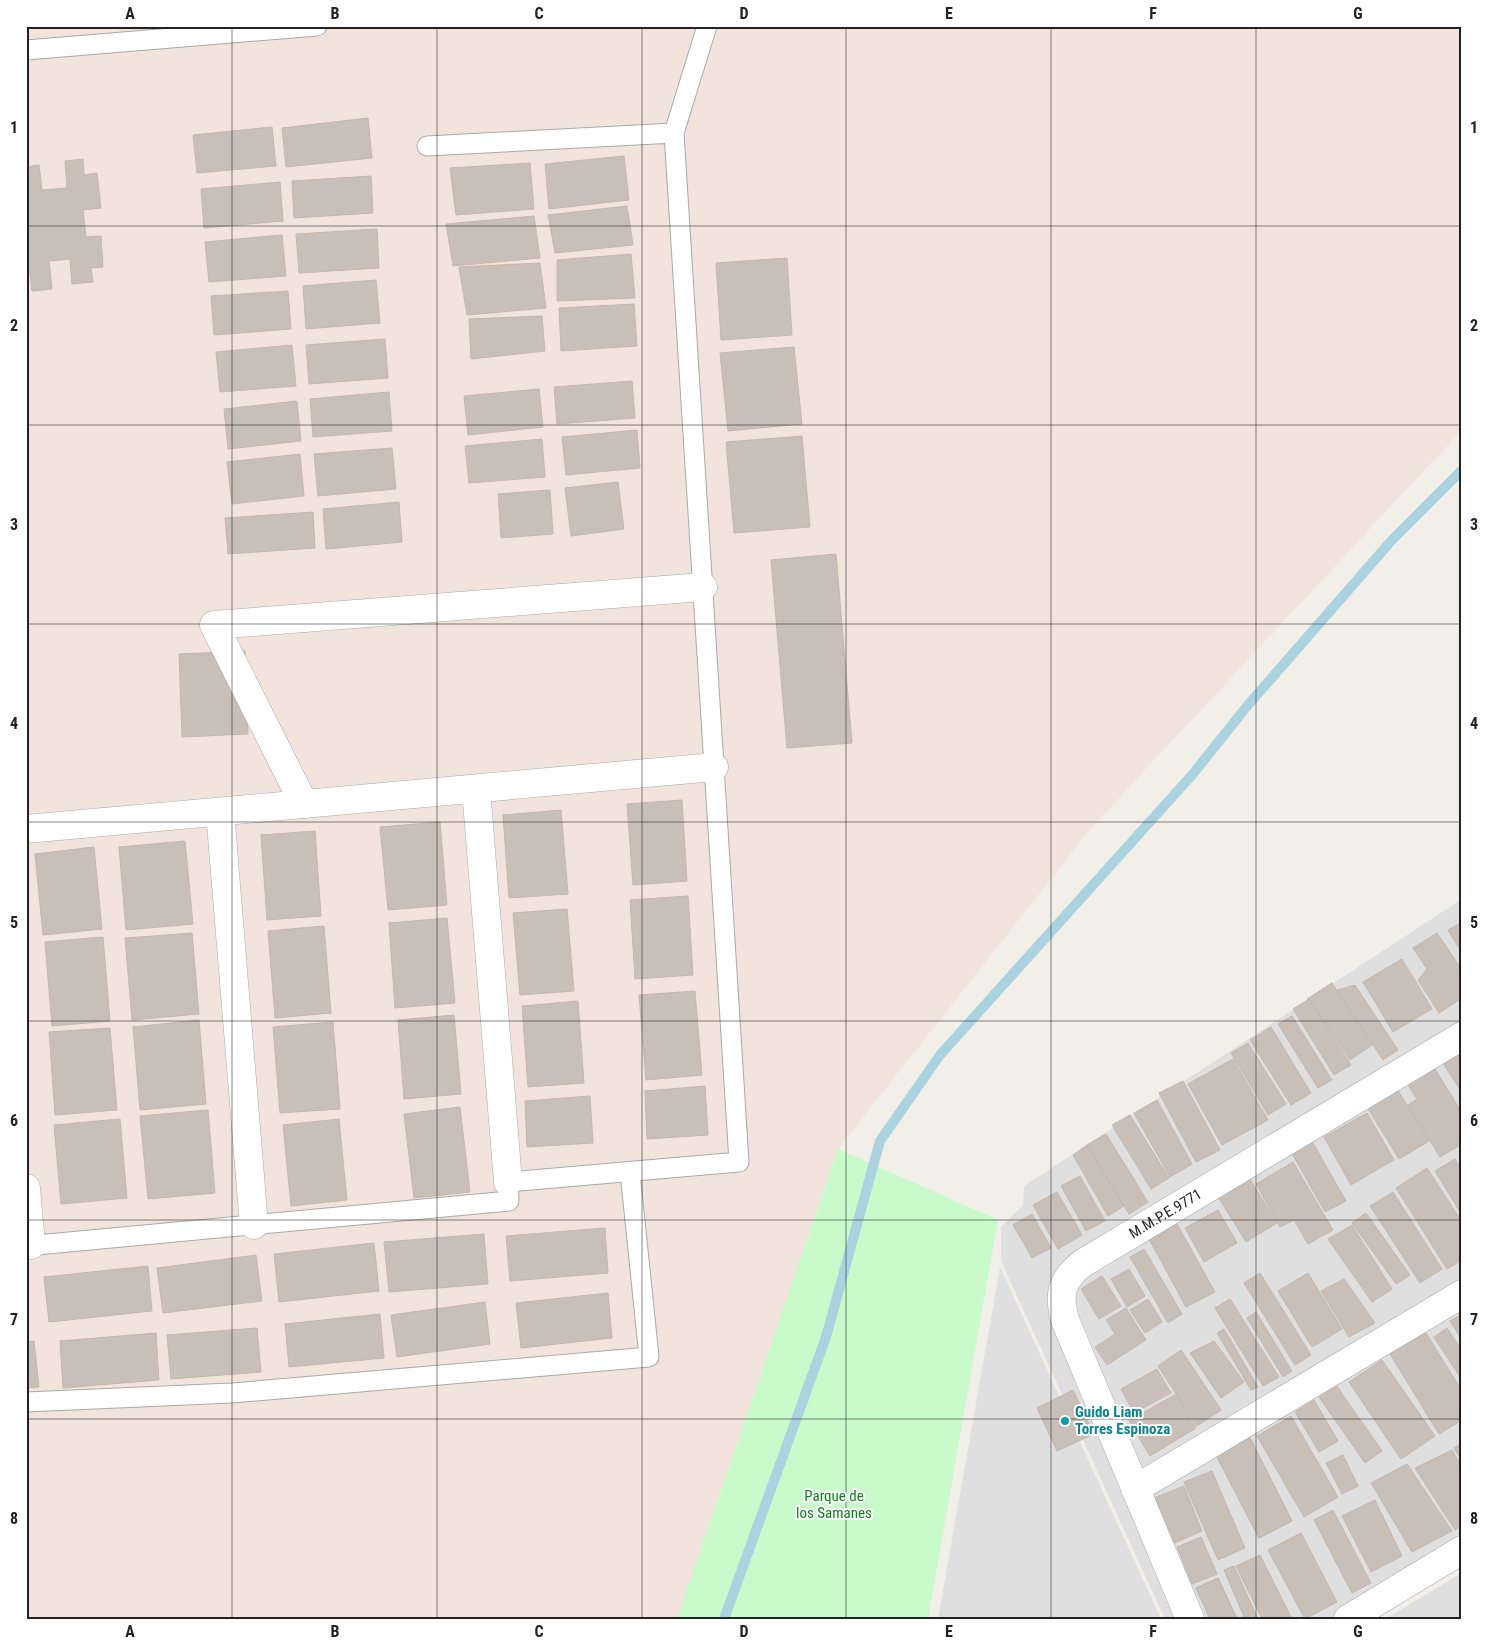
<svg xmlns="http://www.w3.org/2000/svg" width="1488" height="1645" font-family="'Roboto Condensed',sans-serif">
	<style>
		.residential { fill: #e0dfdf }
		.military { fill: #f3e3dd }
		.park { fill: #c8facc }
		.lines { fill: none; stroke-linecap: round; stroke-linejoin: round }
		.stream { stroke: #aad3df; stroke-width: 10 }
		.building { fill: #c7bfb8; stroke: #c4b6ab }
		.service-casing { stroke: #a9a9a9; stroke-width: 21 }
		.minor-casing { stroke: #a9a9a9; stroke-width: 29 }
		.service { stroke: #fff; stroke-width: 19 }
		.minor { stroke: #fff; stroke-width: 28 }
		.grid { fill: none; stroke: #222; stroke-width: 1; stroke-opacity: 0.55 }
		.culture-dot { fill: #0f9aa8; stroke: #fff; stroke-width: 2 }
		.labels { text-anchor: middle; stroke-width: 4; stroke-linejoin: round; paint-order: stroke }
		.street-label { font-size: 15px; fill: #222; stroke: #fff }
		.culture-label { font-size: 15px; font-weight: bold; fill: #0d838f; stroke: #fff; text-anchor: start }
		.park-label { font-size: 15px; fill: #0c8416; stroke: #fff }
		.neatline { fill: none; stroke: #222; stroke-width: 2 }
		.grid-label { font-size: 16px; text-anchor: middle; font-weight: bold; fill: #222 }
	</style>
	<rect width="100%" height="100%" fill="#f2efe9"/>
	<path class="residential" d="M1462,899V1565L1370,1619H1165L1001,1261V1227L1023,1205L1024,1186Z
		M1000,1267L1161,1619H938Z
		M1462,1573V1619H1385Z"/>
	<path class="military" d="M26,26H1462V430L1092,827L838,1149L677,1619H26Z"/>
	<path class="park" d="M838,1149L998,1220L928,1619H677Z"/>
	<g class="lines">
		<path class="stream" d="M724,1619L826,1337L880,1141L940,1055L1192,775L1248,705L1392,540L1462,470"/>
	</g>
	<path class="building" d="M368,118L372,158L286,167L282,128Z
		M272,127L276,166L197,173L193,135Z
		M624,156L629,200L549,209L545,164Z
		M83,159L84,175L97,173L101,208L83,210L86,237L101,236L103,267L91,268L93,282L72,284L70,259L49,261L52,289L32,291L30,273L26,274V241L29,240L26,214V167L39,165L42,190L67,188L65,161Z
		M530,163L534,209L456,215L450,168Z
		M371,176L373,213L294,218L292,181Z
		M280,182L283,221L204,228L201,189Z
		M627,206L633,245L555,253L548,215Z
		M534,216L540,258L453,266L446,224Z
		M377,229L379,268L299,273L296,234Z
		M282,235L286,276L209,282L205,242Z
		M631,254L635,298L557,301V260Z
		M787,258L792,335L721,340L716,263Z
		M540,263L546,308L467,315L459,267Z
		M376,280L380,323L306,329L303,286Z
		M288,291L291,329L214,335L211,296Z
		M634,304L637,346L561,351L559,308Z
		M542,316L545,351L471,359L469,319Z
		M385,339L388,378L309,384L306,345Z
		M292,345L296,386L220,392L216,352Z
		M794,347L802,424L728,431L720,353Z
		M632,381L635,418L557,424L554,387Z
		M539,389L543,427L468,435L464,396Z
		M389,392L392,431L313,437L310,399Z
		M297,401L301,441L228,449L224,409Z
		M637,430L640,468L566,475L562,437Z
		M802,436L810,527L734,533L726,442Z
		M542,439L545,477L469,483L465,446Z
		M392,448L396,489L318,496L314,454Z
		M300,454L304,496L232,504L227,462Z
		M618,482L624,529L571,536L565,488Z
		M550,490L553,534L501,538L498,494Z
		M399,502L402,542L326,549L323,509Z
		M313,512L315,548L228,554L225,518Z
		M836,554L852,743L787,748L771,560Z
		M245,651L248,734L182,737L179,654Z
		M682,800L687,881L633,885L627,804Z
		M561,810L568,894L509,898L503,815Z
		M440,822L447,905L388,910L380,827Z
		M315,831L321,916L267,920L261,835Z
		M185,841L193,924L126,930L119,847Z
		M94,847L102,929L43,935L35,854Z
		M688,896L693,975L635,979L630,900Z
		M567,909L574,991L520,995L513,913Z
		M447,918L455,1003L395,1008L389,923Z
		M1462,922V953L1448,930Z
		M324,926L331,1013L275,1018L268,931Z
		M192,933L199,1014L132,1020L125,938Z
		M1437,933L1462,970V998L1439,1013L1418,980L1427,969L1413,948Z
		M103,937L110,1021L52,1026L45,942Z
		M1402,959L1432,1009L1393,1032L1363,982Z
		M1332,983L1372,1045L1350,1060L1309,999H1307Z
		M1355,985L1398,1050L1383,1060L1337,990Z
		M695,991L702,1075L646,1080L639,995Z
		M1309,999L1351,1065L1334,1075L1293,1009Z
		M578,1001L584,1083L528,1087L522,1006Z
		M454,1015L461,1094L404,1099L398,1020Z
		M1292,1016L1332,1080L1318,1088L1278,1024Z
		M199,1020L206,1104L140,1110L133,1027Z
		M333,1022L340,1109L280,1113L273,1027Z
		M1271,1027L1311,1093L1291,1105L1250,1040Z
		M110,1028L117,1110L55,1115L49,1032Z
		M1248,1043L1286,1104L1268,1115L1231,1053Z
		M1462,1047V1093L1441,1060Z
		M1233,1059L1268,1120L1222,1145L1188,1084Z
		M1435,1069L1462,1113V1144L1440,1157L1408,1105L1417,1099L1408,1085Z
		M1183,1081L1220,1150L1196,1162L1159,1093Z
		M1394,1084L1429,1141L1399,1159L1364,1102Z
		M705,1086L708,1135L647,1139L645,1091Z
		M590,1096L593,1143L527,1147L525,1101Z
		M1157,1100L1192,1164L1170,1177L1134,1113Z
		M460,1107L470,1192L414,1198L404,1114Z
		M208,1110L215,1193L148,1199L140,1116Z
		M1367,1113L1394,1160L1351,1185L1324,1137Z
		M1130,1115L1169,1178L1151,1189L1112,1125Z
		M120,1119L127,1198L61,1204L54,1125Z
		M339,1119L347,1200L291,1206L283,1125Z
		M1106,1134L1148,1202L1129,1214L1087,1145Z
		M1309,1136L1346,1201L1325,1212L1289,1148Z
		M1087,1145L1124,1206L1108,1216L1073,1155Z
		M1455,1159L1462,1170V1215L1435,1171Z
		M1293,1162L1333,1230L1308,1244L1294,1220L1280,1227L1256,1184Z
		M1427,1168L1462,1222V1260L1447,1269L1396,1188Z
		M1080,1176L1105,1221L1086,1231L1061,1186Z
		M1248,1176L1277,1223L1246,1242L1217,1195Z
		M1057,1192L1082,1235L1058,1249L1033,1205Z
		M1393,1192L1442,1269L1420,1283L1370,1206Z
		M1218,1210L1237,1243L1204,1262L1185,1228Z
		M1366,1213L1410,1275L1396,1284L1352,1223Z
		M1032,1214L1051,1248L1032,1258L1013,1225Z
		M1177,1224L1215,1292L1186,1307L1149,1239Z
		M1352,1225L1392,1289L1372,1302L1328,1239Z
		M605,1228L608,1273L510,1281L506,1236Z
		M484,1234L488,1284L389,1292L384,1242Z
		M374,1243L379,1291L279,1302L274,1254Z
		M1144,1249L1182,1314L1168,1323L1130,1257Z
		M256,1255L262,1301L163,1313L157,1268Z
		M148,1266L152,1311L49,1322L44,1277Z
		M1129,1269L1145,1296L1127,1307L1111,1279Z
		M1260,1273L1311,1355L1295,1365L1244,1283Z
		M1308,1273L1342,1329L1312,1347L1278,1291Z
		M1102,1276L1121,1306L1099,1319L1081,1289Z
		M1344,1279L1375,1323L1349,1337L1321,1291Z
		M608,1293L612,1338L521,1348L516,1303Z
		M1148,1299L1162,1322L1145,1333L1130,1310Z
		M1230,1299L1279,1377L1263,1386L1215,1308Z
		M485,1302L490,1344L397,1357L391,1315Z
		M1126,1308L1146,1340L1107,1365L1095,1347L1115,1334L1106,1320Z
		M1256,1312L1292,1371L1283,1377L1247,1318Z
		M380,1314L384,1358L289,1367L285,1324Z
		M1462,1314V1340L1450,1321Z
		M257,1328L261,1372L171,1379L167,1335Z
		M1447,1328L1462,1351V1380L1434,1337Z
		M1224,1329L1258,1387L1251,1390L1217,1333Z
		M156,1333L159,1380L63,1388L60,1341Z
		M1426,1333L1462,1391V1420L1439,1434L1390,1354Z
		M34,1341L39,1387L26,1388V1342Z
		M1214,1341L1244,1382L1221,1398L1190,1353Z
		M1181,1350L1221,1410L1197,1426L1158,1366Z
		M1382,1360L1435,1436L1401,1459L1349,1382Z
		M1157,1369L1171,1393L1134,1413L1121,1389Z
		M1334,1382L1382,1451L1365,1463L1317,1394Z
		M1073,1390L1094,1434L1057,1451L1037,1408Z
		M1176,1394L1196,1428L1150,1456L1129,1421Z
		M1314,1400L1338,1441L1319,1452L1295,1412Z
		M1291,1416L1338,1497L1304,1517L1257,1436Z
		M1250,1438L1292,1521L1259,1538L1216,1455Z
		M1250,1438L1292,1521L1259,1538L1216,1455Z
		M1462,1443V1461L1454,1448Z
		M1452,1450L1462,1467V1525L1455,1530L1415,1468Z
		M1343,1455L1358,1486L1342,1494L1326,1463Z
		M1407,1464L1452,1531L1412,1552L1371,1483Z
		M1212,1471L1245,1548L1218,1560L1184,1482Z
		M1184,1486L1202,1531L1172,1544L1154,1498Z
		M1375,1500L1402,1556L1371,1572L1342,1516Z
		M1333,1510L1371,1583L1352,1593L1314,1520Z
		M1301,1533L1337,1602L1305,1619L1268,1550Z
		M1201,1537L1217,1574L1192,1584L1177,1547Z
		M1260,1555L1292,1619H1262L1236,1566Z
		M1234,1566L1258,1619H1245L1224,1570Z
		M1218,1578L1237,1619H1210L1196,1588Z
		M1218,1578L1237,1619H1210L1196,1588Z"/>
	<g class="lines">
		<defs>
			<path id="service" d="M26,50L317,26
				M427,146L674,133
				M26,1246L509,1201L508,1182L739,1162L674,133L707,26
				M26,1402L232,1393L649,1357L630,1172"/>
			<g id="minor">
				<path d="M476,789L508,1182"/>
				<path d="M304,804L214,625L703,587"/>
				<path d="M220,812L254,1225"/>
				<path d="M26,829L714,767"/>
				<path d="M26,1188L31,1245"/>
				<path d="M1135,1489L1462,1294"/>
				<path id="s1" d="M1190,1619L1065,1320C1058,1294 1061,1280 1083,1263L1462,1036"/>
				<path d="M1348,1619L1462,1550"/>
			</g>
		</defs>
		<use href="#service" class="service-casing"/>
		<use href="#minor" class="minor-casing"/>
		<use href="#service" class="service"/>
		<use href="#minor" class="minor"/>
	</g>
	<path class="grid" d="M232,26V1619M437,26V1619M642,26V1619M846,26V1619M1051,26V1619M1256,26V1619M26,226H1462M26,425H1462M26,624H1462M26,822H1462M26,1021H1462M26,1220H1462M26,1419H1462"/>
	<circle class="culture-dot" cx="1065" cy="1421" r="5"/>
	<g class="labels">
		<g class="street-label">
			<text dy="5" stroke="none"><textPath href="#s1" startOffset="485">M.M.P.E.9771</textPath></text>
		</g>
		<g class="culture-label">
			<text x="1075" y="1417">Guido Liam<tspan x="1075" dy="17">Torres Espinoza</tspan></text>
		</g>
		<g class="park-label">
			<text x="834" y="1501">Parque de<tspan x="834" dy="17">los Samanes</tspan></text>
		</g>
	</g>
	<rect width="1488" height="1645" fill="none" stroke="#ffffff" stroke-width="55"/>
	<rect x="28" y="28" width="1432" height="1590" class="neatline"/>
	<g class="grid-label">
		<text x="130" y="19">A</text>
		<text x="335" y="19">B</text>
		<text x="539" y="19">C</text>
		<text x="744" y="19">D</text>
		<text x="949" y="19">E</text>
		<text x="1153" y="19">F</text>
		<text x="1358" y="19">G</text>
		<text x="14" y="133">1</text>
		<text x="1474" y="133">1</text>
		<text x="14" y="331">2</text>
		<text x="1474" y="331">2</text>
		<text x="14" y="530">3</text>
		<text x="1474" y="530">3</text>
		<text x="14" y="729">4</text>
		<text x="1474" y="729">4</text>
		<text x="14" y="928">5</text>
		<text x="1474" y="928">5</text>
		<text x="14" y="1126">6</text>
		<text x="1474" y="1126">6</text>
		<text x="14" y="1325">7</text>
		<text x="1474" y="1325">7</text>
		<text x="14" y="1524">8</text>
		<text x="1474" y="1524">8</text>
		<text x="130" y="1637">A</text>
		<text x="335" y="1637">B</text>
		<text x="539" y="1637">C</text>
		<text x="744" y="1637">D</text>
		<text x="949" y="1637">E</text>
		<text x="1153" y="1637">F</text>
		<text x="1358" y="1637">G</text>
	</g>
</svg>
